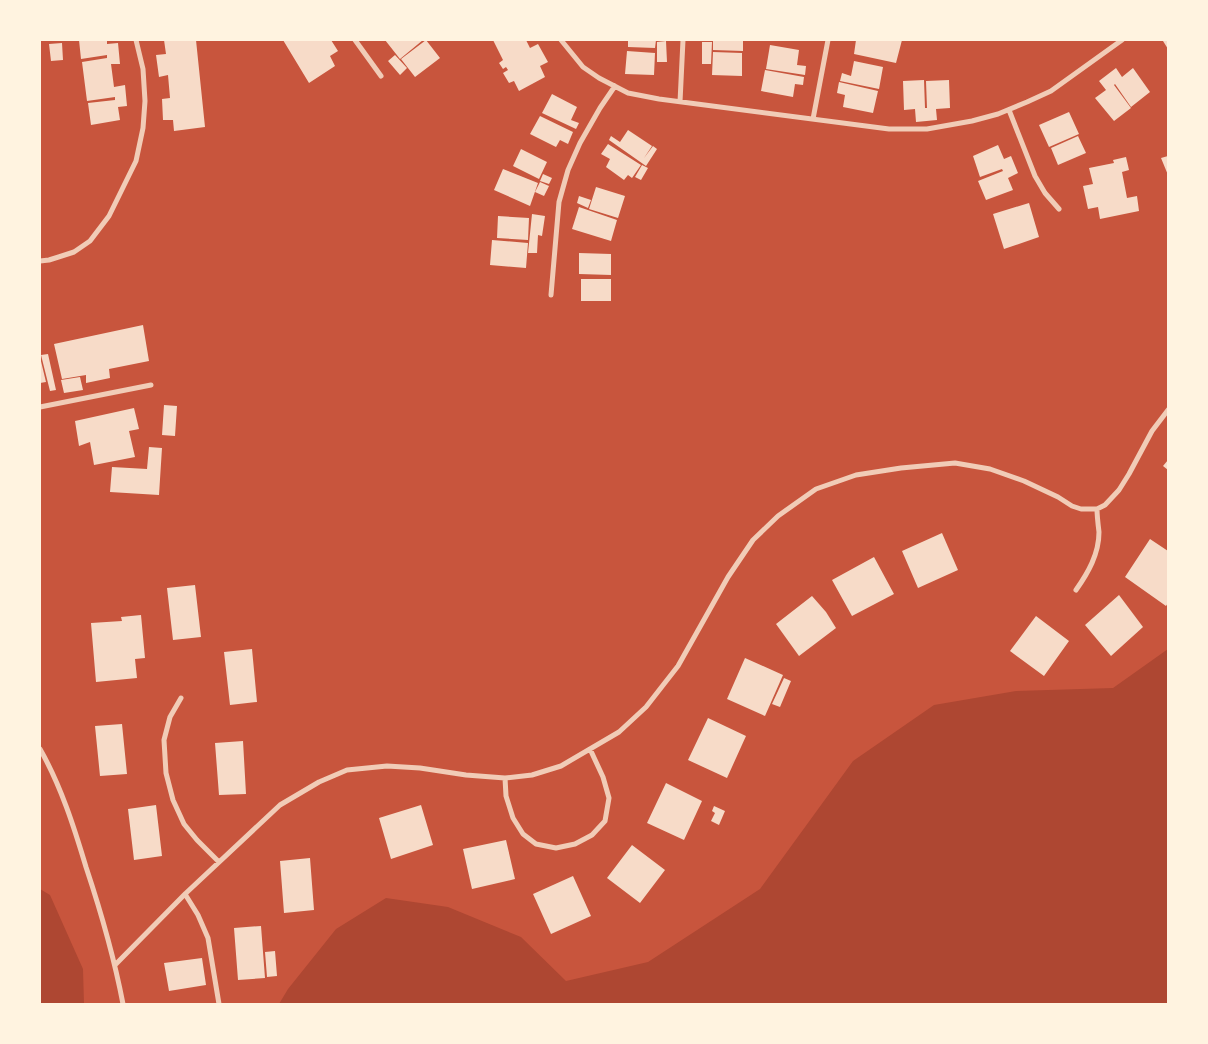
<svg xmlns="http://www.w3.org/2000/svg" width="1208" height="1044" font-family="Inter,sans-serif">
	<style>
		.green { fill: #ae4732 }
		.building { fill: #f7dbc8 }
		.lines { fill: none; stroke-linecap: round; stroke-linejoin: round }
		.minor { stroke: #f1ccb7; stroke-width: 5 }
	</style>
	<rect width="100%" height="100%" fill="#c8553d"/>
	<path class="green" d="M1168,649V1004H279L288,989L336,929L386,898L448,907L521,937L566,981L648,962L760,889L853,761L934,705L1016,691L1113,688Z
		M40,889L50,895L83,969L84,1004H40Z"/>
	<path class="building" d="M79,40H107V44L118,43L120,64H111L114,87L125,85L127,106L118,107L120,120L91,125L88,103L115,100V97L87,101L82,62L107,58V55L81,59Z
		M164,40H196L205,127L174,131L173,120H163L162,99L170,98L168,75L159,77L156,55L166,54Z
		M283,40H331L338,51L330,56L335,66L309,83Z
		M385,40H423L400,59Z
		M426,40L440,58L415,77L401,59Z
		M493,40H526L530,48L538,44L548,62L540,66L545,77L519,91L514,81L509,83L503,73L508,70L506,67L503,69L499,63L503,60Z
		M628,40H656L655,48L628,47Z
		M713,40H743V51L713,50Z
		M856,40H902L896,63L854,54Z
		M1164,40H1168V49L1163,41Z
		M666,41L667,62H657V42Z
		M702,42H712L711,64H702Z
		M62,43L63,60L51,61L49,44Z
		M770,45L799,50L797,65L806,66L805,75L766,69Z
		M627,51L655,53L654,75L625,74Z
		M713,52L742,53V76L712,75Z
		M395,55L407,68L400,75L388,61Z
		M854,61L883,67L879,89L840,81L842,73L851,76Z
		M1116,68L1122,77L1133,68L1150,92L1131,107L1115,84L1114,85L1131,108L1114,121L1095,98L1106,90L1099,81Z
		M765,70L804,77L803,85L795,84L793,97L761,91Z
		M924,80L925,108H927L926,81L949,80L950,108L936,109L937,120L916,122L915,109L904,110L903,81Z
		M839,82L878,91L873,113L843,107L845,95L837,93Z
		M552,94L577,107L571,120L579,123L576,129L542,113Z
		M1069,112L1079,134L1049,147L1039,125Z
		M540,116L573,132L568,144L560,140L556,147L530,134Z
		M628,130L652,146L644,158L653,146L657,149L646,166L609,140L611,136L620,142Z
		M1078,136L1086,153L1058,165L1051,148Z
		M608,144L641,165L632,178L628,175L624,180L606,167L610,159L601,154Z
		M998,145L1004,159L1011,156L1018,173L1008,178L1013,190L986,200L978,181L1003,171L1002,169L980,177L973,156Z
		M521,149L547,162L539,179L513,166Z
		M1168,156V175L1161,158Z
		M1126,157L1129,170L1122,172L1127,198L1137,196L1139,211L1100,219L1098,207L1088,209L1083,186L1093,184L1089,168L1114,163L1113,160Z
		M642,165L648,168L641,180L635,177Z
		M503,169L538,183L530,206L494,190Z
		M543,174L552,178L549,184L540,181Z
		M540,182L549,186L544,196L535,192Z
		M596,187L625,196L618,218L589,209Z
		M579,196L591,200L588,208L577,203Z
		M1029,203L1039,237L1004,249L993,214Z
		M579,207L617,220L611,241L572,229Z
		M532,214L545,216L542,236L538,235L537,253H528Z
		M498,216L529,218L528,240L497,238Z
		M492,240L528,243L526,268L490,265Z
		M579,253L611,254V275L579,274Z
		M581,279H611V301H581Z
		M143,325L149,361L109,369L110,378L86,383V375L62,379L54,344Z
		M48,354L56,390L50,391L41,355Z
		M40,357L46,382L40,383Z
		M80,377L83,390L64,393L61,380Z
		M164,405L177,406L175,436L162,435Z
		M134,408L139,429L129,431L135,457L94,465L90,442L79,446L75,421Z
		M149,447L162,448L159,495L110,492L112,467L147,469Z
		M1168,460V470L1163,466Z
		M942,533L958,570L918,588L902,551Z
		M1150,539L1168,551V603L1166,606L1125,577Z
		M874,557L894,594L852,616L832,580Z
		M195,585L201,637L173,640L167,588Z
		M1119,595L1143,627L1111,656L1085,625Z
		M812,596L826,612L836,628L799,656L776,624Z
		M141,615L145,658L135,659L137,678L96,682L91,623L122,621L121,617Z
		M1036,616L1069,641L1044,676L1010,651Z
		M252,649L257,702L230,705L224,652Z
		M745,658L783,675L765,716L727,699Z
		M784,678L791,681L780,707L772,704Z
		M708,718L746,736L727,778L688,760Z
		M122,724L127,774L100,776L95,726Z
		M243,741L246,794L219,795L215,743Z
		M666,783L702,801L684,840L647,823Z
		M156,805L162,856L134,860L128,809Z
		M421,805L433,845L391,859L379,818Z
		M714,806L725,811L719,825L711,821L715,813L712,811Z
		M506,840L515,879L472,889L463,849Z
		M632,845L665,870L640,903L607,878Z
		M310,858L314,910L284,913L280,861Z
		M573,876L591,916L551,934L533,894Z
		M261,926L265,978L238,980L234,928Z
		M275,951L277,976L267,977L265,952Z
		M202,958L206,985L169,991L164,963Z"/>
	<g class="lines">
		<path class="minor" d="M355,40L381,76
			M561,40L583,67L599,78L628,93L659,99L889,129H927L972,121L998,114L1027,102L1051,91L1122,40
			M680,102L683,40
			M1009,110L1035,176L1045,193L1059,209
			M813,119L828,40
			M40,261L49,260L74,252L90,241L109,216L136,161L143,128L145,101L143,69L136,40
			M551,295L559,202L568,170L580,143L600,108L615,86
			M40,407L151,385
			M1076,590C1088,573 1099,554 1099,532C1098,524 1097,516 1097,509
			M181,698L170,717L164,740L166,773L173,800L184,824L197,840L219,862
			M40,749C61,786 74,827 86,867C101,912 114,957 123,1004
			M505,778L506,796L513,818L523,834L536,844L556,848L575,844L592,835L605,821L609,798L603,777L590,749
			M185,894L198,915L208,938L219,1004
			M115,965L185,894L280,805L319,782L347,770L387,766L420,768L466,775L505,778L532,775L561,766L619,732L646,707L678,666L728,577L753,540L778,516L816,489L856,475L901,468L955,463L990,469L1024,481L1058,497L1072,506L1081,509H1097L1105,505L1119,490L1129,474L1152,431L1168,410"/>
	</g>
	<rect width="1208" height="1044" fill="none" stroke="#fff3e0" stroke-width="82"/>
</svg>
